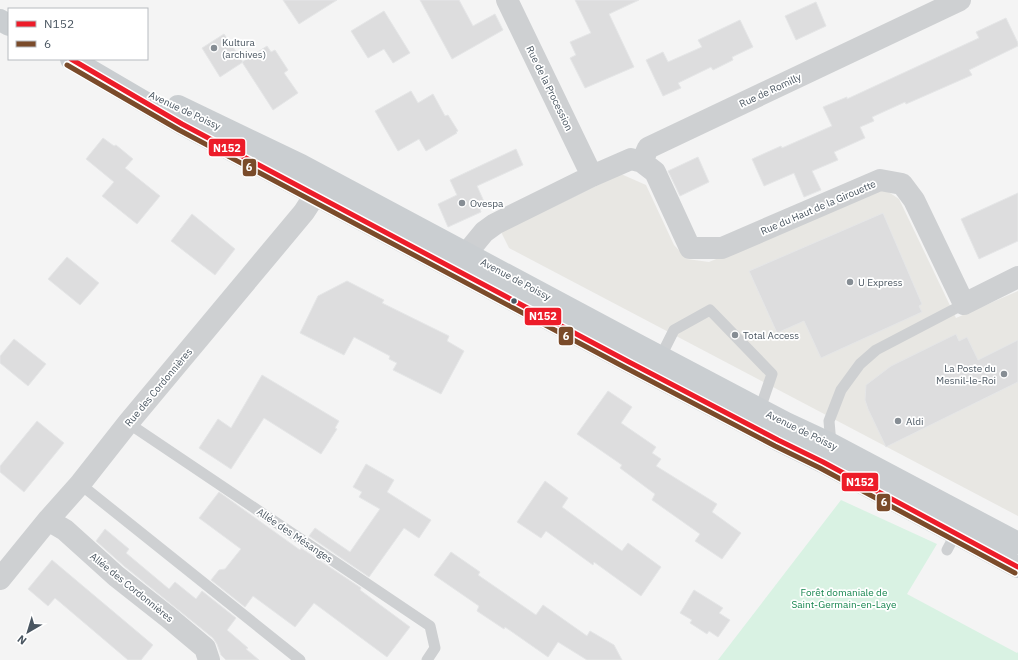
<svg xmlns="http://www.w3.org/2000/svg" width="1018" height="660" font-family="'IBM Plex Sans',sans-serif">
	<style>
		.commercial { fill: #e8e7e3 }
		.green { fill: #d9f2e3 }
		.building { fill: #ddddde; stroke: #e5e6e7 }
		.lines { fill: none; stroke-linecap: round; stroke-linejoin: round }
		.lane { stroke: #ced0d2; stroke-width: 11 }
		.street { stroke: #ced0d2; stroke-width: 22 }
		.primary { stroke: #caced1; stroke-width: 22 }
		.bus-1-casing { stroke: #fff; stroke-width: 8 }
		.bus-2-casing { stroke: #fff; stroke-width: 8 }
		.bus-1 { stroke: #ed1c29; stroke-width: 5 }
		.bus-2 { stroke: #7a4b2a; stroke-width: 5 }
		.poi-dot { fill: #868d94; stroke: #fff; stroke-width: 1.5 }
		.bus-dot { fill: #4a5661; stroke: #fff; stroke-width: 1.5 }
		.labels { text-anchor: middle; stroke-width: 3.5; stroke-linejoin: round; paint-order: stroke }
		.poi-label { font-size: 10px; fill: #4a5661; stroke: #fff; text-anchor: start }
		.street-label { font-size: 10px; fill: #4a5661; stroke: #fff }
		.park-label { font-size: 10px; fill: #17864f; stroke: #fff }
		.line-badge { stroke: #fff; stroke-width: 1.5 }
		.badge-label { font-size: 11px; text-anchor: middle; font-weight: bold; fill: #fff }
	</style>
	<rect width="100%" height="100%" fill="#f4f4f4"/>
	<path class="commercial" d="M621,174L646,185L674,245L687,259L709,262L884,189L899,199L956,318L1018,291V516L509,248L501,232Z"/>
	<path class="green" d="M841,500L937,544L907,594L1017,653L1018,652V660H718Z"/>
	<path class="building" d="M283,0H337L299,24Z
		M420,0H459L473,26L495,14L503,30L452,59Z
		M575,0H639L609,14L634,67L585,88L570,58L576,55L570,42L591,33Z
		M816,2L826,26L796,40L785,16Z
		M384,11L410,53L393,63L384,49L368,58L351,31Z
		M1006,18L1018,43V46L969,70L972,75L906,104L905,102L872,117L874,121L860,127L865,138L834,152L838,160L812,171L821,190L804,197L794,173L764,186L752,159L781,146L782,148L832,126L823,107L847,97V99L979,38L976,32Z
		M740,20L753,47L732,57L733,60L713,70L711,67L678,83L681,88L663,96L646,60L663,52L668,62L702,47L698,40Z
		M224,34L243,62L220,77L202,48Z
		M267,46L271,52L275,50L288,70L284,73L298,93L273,110L242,62Z
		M411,91L418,103L433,94L445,116L448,115L458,131L456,132L457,133L426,151L419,139L398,151L375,111Z
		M103,138L114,146L116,145L133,159L125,168L160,196L137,224L102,196L114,182L86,159Z
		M516,149L523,165L477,186L486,206L480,209L481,212L448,227L438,204L457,195L450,180Z
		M698,157L709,182L680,196L668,171Z
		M1018,193V241L979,259L961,219Z
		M883,213L922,304L919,306L922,312L821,358L804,321L777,333L749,271Z
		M192,214L235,249L215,275L171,241Z
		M67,257L99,283L80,305L48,279Z
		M347,281L384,300L382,303L449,336L447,341L464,351L441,394L393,370L397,363L389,359L390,356L354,337L344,355L300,333L318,296Z
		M956,334L959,341L967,337L978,360L1018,340V382L886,447L868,409L865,400L866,385L891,366Z
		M14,339L46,364L28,386L0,363V356Z
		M262,375L339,421L335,428L337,429L321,454L264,418L231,469L199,448L218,419L231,428Z
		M608,391L632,407L621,423L656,447L652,453L661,459L656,466L717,504L712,512L741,533L722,559L695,541L700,534L652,500L655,494L620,468L622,465L577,434Z
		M37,421L64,443L24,492L0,472V466Z
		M366,464L394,480L387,492L431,520L419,538L404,528L369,577L309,536L315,528L350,552L380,509L359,497L362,492L353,487Z
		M545,481L568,498L562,507L622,551L628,543L661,567L641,596L594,562L593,565L546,531L541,538L517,522Z
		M219,492L300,550L301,548L361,588L360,590L410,627L387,657L314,603L295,627L253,596L245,607L211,580L219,570L225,569L241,549L199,518Z
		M105,529L129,549L126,553L169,589L175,582L196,599L202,591L236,618L227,630L248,648L246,649L259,660H226L221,655L217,644L213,638L124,566L96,541Z
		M451,552L480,572L478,575L536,615L543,605L587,636L590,631L614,645L622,660H587L558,642L548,657L505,627L504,629L477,611L479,606L434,575Z
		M52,560L153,645L141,660H128L55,598L48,606L28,589Z
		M694,590L723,608L719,613L730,620L718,637L709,631L707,634L690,623L692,620L680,613Z"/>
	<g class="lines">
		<path class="lane" d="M661,356L674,330L710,310L772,374L760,409
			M128,423L430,626L435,648L427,660
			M831,444L829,421L841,390L860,364L876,350L964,304
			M80,484L300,660
			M947,550L956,533"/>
		<path class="street" d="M507,0L592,176
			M642,162L648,148L960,0
			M466,254L484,232L495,224L592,176L631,159L642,162L655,172L690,248H722L880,180L902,184L914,200L964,304L1018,277
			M48,520L65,530L116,576L168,617L205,648L209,660
			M0,579L48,520L80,484L128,423L304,212L315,195"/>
		<path class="primary" d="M0,20L9,25
			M71,59L182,124L629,362L778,440L823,462L1018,567
			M178,106L301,165L638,345L786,423L831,444L1018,543"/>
		<defs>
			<path id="bus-1" d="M71,59L182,124L629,362L778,440L823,462L1018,567"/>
			<path id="bus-2" d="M67,65L179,130L626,368L775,446L820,468L1015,573"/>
		</defs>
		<use href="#bus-1" class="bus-1-casing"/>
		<use href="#bus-2" class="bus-2-casing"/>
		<use href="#bus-1" class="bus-1"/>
		<use href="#bus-2" class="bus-2"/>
	</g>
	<g class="poi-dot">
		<circle cx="214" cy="48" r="4"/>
		<circle cx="462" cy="203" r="4"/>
		<circle cx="850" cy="282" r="4"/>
		<circle cx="735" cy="335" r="4"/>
		<circle cx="1004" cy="374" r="4"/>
		<circle cx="898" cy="421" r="4"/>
	</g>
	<circle class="bus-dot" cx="514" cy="301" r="3.5"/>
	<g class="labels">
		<g class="poi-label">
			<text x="222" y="46">Kultura<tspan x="222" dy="12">(archives)</tspan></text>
			<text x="470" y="207">Ovespa</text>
			<text x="858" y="286">U Express</text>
			<text x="743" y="339">Total Access</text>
			<text x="996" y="372" text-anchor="end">La Poste du<tspan x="996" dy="12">Mesnil-le-Roi</tspan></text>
			<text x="906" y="425">Aldi</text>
		</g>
		<g class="street-label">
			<text transform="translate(550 88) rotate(64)" y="4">Rue de la Procession</text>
			<text transform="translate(770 90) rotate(-25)" y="4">Rue de Romilly</text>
			<text transform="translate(185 110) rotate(25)" y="4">Avenue de Poissy</text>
			<text transform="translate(818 207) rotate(-23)" y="4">Rue du Haut de la Girouette</text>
			<text transform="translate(516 279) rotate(28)" y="4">Avenue de Poissy</text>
			<text transform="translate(158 387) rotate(-50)" y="4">Rue des Cordonnières</text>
			<text transform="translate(802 430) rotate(26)" y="4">Avenue de Poissy</text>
			<text transform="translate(295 535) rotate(34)" y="4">Allée des Mésanges</text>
			<text transform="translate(132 587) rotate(39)" y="4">Allée des Cordonnières</text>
		</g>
		<g class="park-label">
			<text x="844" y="596">Forêt domaniale de<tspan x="844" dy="12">Saint-Germain-en-Laye</tspan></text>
		</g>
	</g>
	<g class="line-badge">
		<rect x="208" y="138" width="38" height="19" rx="4" fill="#ed1c29"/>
		<rect x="242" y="158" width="15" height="19" rx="4" fill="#7a4b2a"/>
		<rect x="524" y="307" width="38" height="19" rx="4" fill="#ed1c29"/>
		<rect x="558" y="326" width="16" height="20" rx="4" fill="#7a4b2a"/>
		<rect x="841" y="472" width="38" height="20" rx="4" fill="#ed1c29"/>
		<rect x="876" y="493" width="15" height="19" rx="4" fill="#7a4b2a"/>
	</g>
	<g class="badge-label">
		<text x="227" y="152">N152</text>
		<text x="249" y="171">6</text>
		<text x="543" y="320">N152</text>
		<text x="566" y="340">6</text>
		<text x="860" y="486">N152</text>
		<text x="884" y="506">6</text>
	</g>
	<rect x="8" y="8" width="140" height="52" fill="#ffffff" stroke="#b7bbc0"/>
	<rect x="16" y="21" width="20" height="6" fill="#ed1c29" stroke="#b7bbc0"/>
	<text x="44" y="28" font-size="12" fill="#4a5661">N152</text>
	<rect x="16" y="41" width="20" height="6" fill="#7a4b2a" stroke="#b7bbc0"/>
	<text x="44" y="48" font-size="12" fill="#4a5661">6</text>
	<g transform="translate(28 632) rotate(218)" stroke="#ffffff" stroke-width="3" paint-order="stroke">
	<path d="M0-3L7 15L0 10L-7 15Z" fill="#4a5661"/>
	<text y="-6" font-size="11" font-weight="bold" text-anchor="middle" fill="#4a5661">N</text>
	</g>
</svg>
